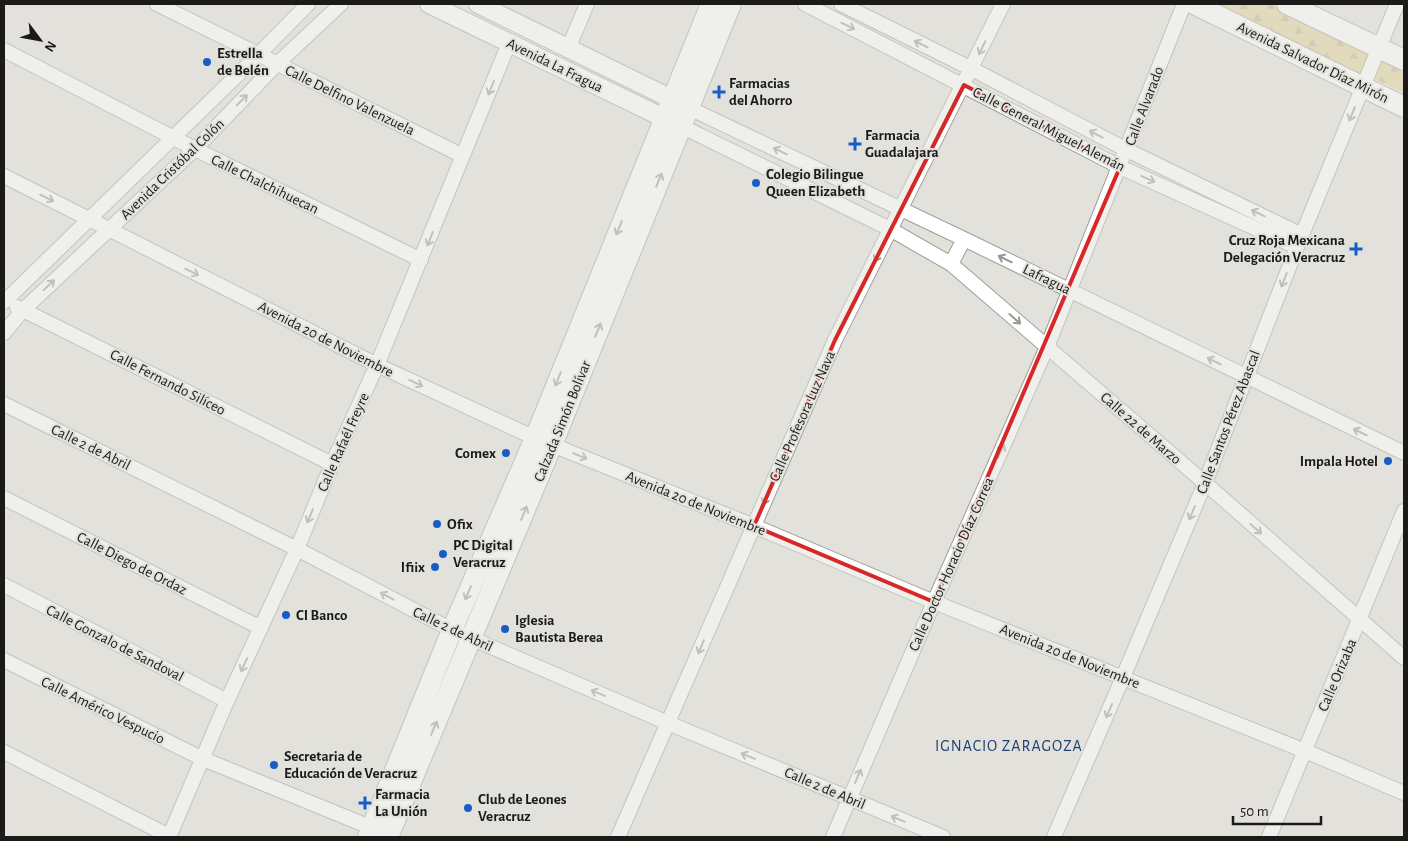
<svg xmlns="http://www.w3.org/2000/svg" width="1408" height="841" font-family="'Alegreya Sans',sans-serif">
	<style>
		.forest { fill: url(#forest-firs) }
		.lines { fill: none; stroke-linecap: round; stroke-linejoin: round }
		.minor-casing { stroke: #a09e99; stroke-width: 16 }
		.tertiary-casing { stroke: #a09e99; stroke-width: 20 }
		.secondary-casing { stroke: #a09e99; stroke-width: 22 }
		.minor { stroke: #fff; stroke-width: 14 }
		.tertiary { stroke: #fff; stroke-width: 18 }
		.secondary { stroke: #fff; stroke-width: 20 }
		.oneway { stroke: #989897 }
		.marked { fill: none; stroke: #d62828; stroke-width: 4; stroke-linejoin: round }
		.poi-dot { fill: #185cc7; stroke: #e2e1db; stroke-width: 2 }
		.labels { text-anchor: middle; stroke-width: 4; stroke-linejoin: round; paint-order: stroke }
		.poi-label { font-size: 15px; font-weight: bold; fill: #1b1a18; stroke: #e2e1db; text-anchor: start }
		.street-label { font-size: 15px; fill: #1b1a18; stroke: #e2e1db }
		.neighbourhood-label { font-size: 16px; letter-spacing: 1px; fill: #1e3f75; stroke: #e2e1db }
	</style>
	<defs>
		<pattern id="forest-firs" width="22" height="20" patternUnits="userSpaceOnUse" patternTransform="scale(1.25)"><rect width="22" height="20" fill="#e1d09a"/><path d="M5 1l3.5 6h-7zM16 11l3.5 6h-7z" fill="#c0b284"/></pattern>
	</defs>
	<rect width="100%" height="100%" fill="#e2e1db"/>
	<path class="forest" d="M1217,4H1279L1361,43L1382,61L1404,73V93L1373,78L1347,70Z"/>
	<g class="lines">
		<defs>
			<path id="minor" d="M157,4L463,156
				M805,4L1120,167L1297,247
				M841,4L972,69L1127,150L1302,235
				M568,49L587,4
				M4,50L195,149L421,260
				M689,108L964,239L1404,453
				M681,126L890,229L951,264L1205,483L1404,658
				M4,176L377,365L535,438L754,526L934,602L1305,751L1404,793
				M951,264L964,239
				M4,302L258,55L308,4
				M17,307L332,464
				M4,333L23,310L195,149L277,64L341,4
				M4,404L297,549L452,630L668,723L943,837
				M4,498L261,628
				M4,585L227,701
				M4,660L203,759L380,831
				M4,752L169,836
				M169,837L227,701L297,549L332,464L377,365L509,43
				M618,837L835,340L1003,4
				M833,837L934,602L1047,347L1184,4
				M1054,837L1123,677L1205,483L1297,247L1397,4
				M1269,837L1404,511"/>
			<path id="tertiary" d="M429,4L676,124
				M478,4L684,105"/>
			<path id="secondary" d="M1194,4L1404,107
				M1287,4L1404,60
				M368,837L452,630L535,438L711,4
				M388,837L552,445L731,4"/>
		</defs>
		<use href="#minor" class="minor-casing"/>
		<use href="#tertiary" class="tertiary-casing"/>
		<use href="#secondary" class="secondary-casing"/>
		<use href="#minor" class="minor"/>
		<use href="#tertiary" class="tertiary"/>
		<use href="#secondary" class="secondary"/>
	</g>
	<defs><path id="oneway-shaft" d="M-6 0H5M1.5-3L5.5 0L1.5 3" fill="none" stroke-width="1.6" stroke-linecap="round" stroke-linejoin="round" transform="scale(1.25)"/></defs>
	<g class="oneway">
		<use href="#oneway-shaft" transform="translate(848 26) rotate(27)"/>
		<use href="#oneway-shaft" transform="translate(921 44) rotate(-154)"/>
		<use href="#oneway-shaft" transform="translate(982 48) rotate(116)"/>
		<use href="#oneway-shaft" transform="translate(491 88) rotate(112)"/>
		<use href="#oneway-shaft" transform="translate(242 100) rotate(-46)"/>
		<use href="#oneway-shaft" transform="translate(1352 114) rotate(112)"/>
		<use href="#oneway-shaft" transform="translate(1096 134) rotate(-152)"/>
		<use href="#oneway-shaft" transform="translate(780 151) rotate(-154)"/>
		<use href="#oneway-shaft" transform="translate(1148 179) rotate(24)"/>
		<use href="#oneway-shaft" transform="translate(659 180) rotate(-68)"/>
		<use href="#oneway-shaft" transform="translate(47 198) rotate(27)"/>
		<use href="#oneway-shaft" transform="translate(1258 213) rotate(-154)"/>
		<use href="#oneway-shaft" transform="translate(619 228) rotate(112)"/>
		<use href="#oneway-shaft" transform="translate(430 239) rotate(112)"/>
		<use href="#oneway-shaft" transform="translate(878 255) rotate(117)"/>
		<use href="#oneway-shaft" transform="translate(1005 259) rotate(-154)"/>
		<use href="#oneway-shaft" transform="translate(192 272) rotate(27)"/>
		<use href="#oneway-shaft" transform="translate(1284 280) rotate(112)"/>
		<use href="#oneway-shaft" transform="translate(49 285) rotate(-43)"/>
		<use href="#oneway-shaft" transform="translate(1015 319) rotate(41)"/>
		<use href="#oneway-shaft" transform="translate(598 330) rotate(-68)"/>
		<use href="#oneway-shaft" transform="translate(1214 361) rotate(-154)"/>
		<use href="#oneway-shaft" transform="translate(558 379) rotate(112)"/>
		<use href="#oneway-shaft" transform="translate(416 383) rotate(25)"/>
		<use href="#oneway-shaft" transform="translate(1360 432) rotate(-154)"/>
		<use href="#oneway-shaft" transform="translate(1001 451) rotate(-66)"/>
		<use href="#oneway-shaft" transform="translate(580 456) rotate(22)"/>
		<use href="#oneway-shaft" transform="translate(766 498) rotate(114)"/>
		<use href="#oneway-shaft" transform="translate(524 513) rotate(-67)"/>
		<use href="#oneway-shaft" transform="translate(1192 513) rotate(113)"/>
		<use href="#oneway-shaft" transform="translate(310 516) rotate(113)"/>
		<use href="#oneway-shaft" transform="translate(1256 529) rotate(42)"/>
		<use href="#oneway-shaft" transform="translate(468 593) rotate(113)"/>
		<use href="#oneway-shaft" transform="translate(387 596) rotate(-152)"/>
		<use href="#oneway-shaft" transform="translate(701 647) rotate(113)"/>
		<use href="#oneway-shaft" transform="translate(244 665) rotate(115)"/>
		<use href="#oneway-shaft" transform="translate(598 693) rotate(-157)"/>
		<use href="#oneway-shaft" transform="translate(1109 711) rotate(114)"/>
		<use href="#oneway-shaft" transform="translate(434 728) rotate(-67)"/>
		<use href="#oneway-shaft" transform="translate(748 756) rotate(-157)"/>
		<use href="#oneway-shaft" transform="translate(858 776) rotate(-67)"/>
		<use href="#oneway-shaft" transform="translate(898 819) rotate(-157)"/>
	</g>
	<path d="M0 0H1408V841H0ZM964,85L1120,167L934,602L754,526L835,340Z" fill="#e2e1db" fill-opacity=".55" fill-rule="evenodd"/>
	<path class="marked" d="M964,85L1120,167L934,602L754,526L835,340Z"/>
	<g class="poi-dot">
		<circle cx="207" cy="62" r="5"/>
		<path d="M716.5 84.5h5v5h5v5h-5v5h-5v-5h-5v-5h5z"/>
		<path d="M852.5 136.5h5v5h5v5h-5v5h-5v-5h-5v-5h5z"/>
		<circle cx="756" cy="183" r="5"/>
		<path d="M1353.5 241.5h5v5h5v5h-5v5h-5v-5h-5v-5h5z"/>
		<circle cx="506" cy="453" r="5"/>
		<circle cx="1388" cy="461" r="5"/>
		<circle cx="437" cy="524" r="5"/>
		<circle cx="443" cy="554" r="5"/>
		<circle cx="435" cy="567" r="5"/>
		<circle cx="286" cy="615" r="5"/>
		<circle cx="505" cy="629" r="5"/>
		<circle cx="274" cy="765" r="5"/>
		<path d="M362.5 795.5h5v5h5v5h-5v5h-5v-5h-5v-5h5z"/>
		<circle cx="468" cy="808" r="5"/>
	</g>
	<g class="labels">
		<g class="poi-label">
			<text x="217" y="58">Estrella<tspan x="217" dy="17">de Belén</tspan></text>
			<text x="729" y="88">Farmacias<tspan x="729" dy="17">del Ahorro</tspan></text>
			<text x="865" y="140">Farmacia<tspan x="865" dy="17">Guadalajara</tspan></text>
			<text x="766" y="179">Colegio Bilingue<tspan x="766" dy="17">Queen Elizabeth</tspan></text>
			<text x="1345" y="245" text-anchor="end">Cruz Roja Mexicana<tspan x="1345" dy="17">Delegación Veracruz</tspan></text>
			<text x="496" y="458" text-anchor="end">Comex</text>
			<text x="1378" y="466" text-anchor="end">Impala Hotel</text>
			<text x="447" y="529">Ofix</text>
			<text x="453" y="550">PC Digital<tspan x="453" dy="17">Veracruz</tspan></text>
			<text x="425" y="572" text-anchor="end">Ifiix</text>
			<text x="296" y="620">CI Banco</text>
			<text x="515" y="625">Iglesia<tspan x="515" dy="17">Bautista Berea</tspan></text>
			<text x="284" y="761">Secretaria de<tspan x="284" dy="17">Educación de Veracruz</tspan></text>
			<text x="375" y="799">Farmacia<tspan x="375" dy="17">La Unión</tspan></text>
			<text x="478" y="804">Club de Leones<tspan x="478" dy="17">Veracruz</tspan></text>
		</g>
		<g class="street-label">
			<text transform="translate(1313 62) rotate(26)" y="5">Avenida Salvador Díaz Mirón</text>
			<text transform="translate(555 65) rotate(26)" y="5">Avenida La Fragua</text>
			<text transform="translate(350 100) rotate(26)" y="5">Calle Delfino Valenzuela</text>
			<text transform="translate(1144 106) rotate(-69)" y="5">Calle Alvarado</text>
			<text transform="translate(1049 129) rotate(27)" y="5">Calle General Miguel Alemán</text>
			<text transform="translate(172 169) rotate(-44)" y="5">Avenida Cristóbal Colón</text>
			<text transform="translate(265 184) rotate(26)" y="5">Calle Chalchihuecan</text>
			<text transform="translate(1047 279) rotate(26)" y="5">Lafragua</text>
			<text transform="translate(326 339) rotate(27)" y="5">Avenida 20 de Noviembre</text>
			<text transform="translate(168 382) rotate(27)" y="5">Calle Fernando Silíceo</text>
			<text transform="translate(802 416) rotate(-66)" y="5">Calle Profesora Luz Nava</text>
			<text transform="translate(562 421) rotate(-68)" y="5">Calzada Simón Bolívar</text>
			<text transform="translate(1228 422) rotate(-69)" y="5">Calle Santos Pérez Abascal</text>
			<text transform="translate(1141 428) rotate(41)" y="5">Calle 22 de Marzo</text>
			<text transform="translate(343 442) rotate(-66)" y="5">Calle Rafaél Freyre</text>
			<text transform="translate(91 447) rotate(26)" y="5">Calle 2 de Abril</text>
			<text transform="translate(696 503) rotate(22)" y="5">Avenida 20 de Noviembre</text>
			<text transform="translate(132 563) rotate(27)" y="5">Calle Diego de Ordaz</text>
			<text transform="translate(951 564) rotate(-66)" y="5">Calle Doctor Horacio Díaz Correa</text>
			<text transform="translate(453 629) rotate(25)" y="5">Calle 2 de Abril</text>
			<text transform="translate(115 643) rotate(27)" y="5">Calle Gonzalo de Sandoval</text>
			<text transform="translate(1070 656) rotate(22)" y="5">Avenida 20 de Noviembre</text>
			<text transform="translate(1337 675) rotate(-67)" y="5">Calle Orizaba</text>
			<text transform="translate(103 710) rotate(26)" y="5">Calle Américo Vespucio</text>
			<text transform="translate(825 788) rotate(23)" y="5">Calle 2 de Abril</text>
		</g>
		<g class="neighbourhood-label">
			<text x="1009" y="751">IGNACIO ZARAGOZA</text>
		</g>
	</g>
	<rect width="1408" height="841" fill="none" stroke="#1b1a18" stroke-width="10"/>
	<g transform="translate(40 40) rotate(122)" stroke="#e2e1db" stroke-width="4" paint-order="stroke">
	<path d="M0-4L9 19L0 12L-9 19Z" fill="#1b1a18"/>
	<text y="-8" font-size="14" font-weight="bold" text-anchor="middle" fill="#1b1a18">N</text>
	</g>
	<path d="M1233 816v8h88v-8" fill="none" stroke="#1b1a18" stroke-width="2.5"/>
	<text x="1240" y="816" font-size="15" fill="#1b1a18" stroke="#e2e1db" stroke-width="4" paint-order="stroke">50 m</text>
</svg>
